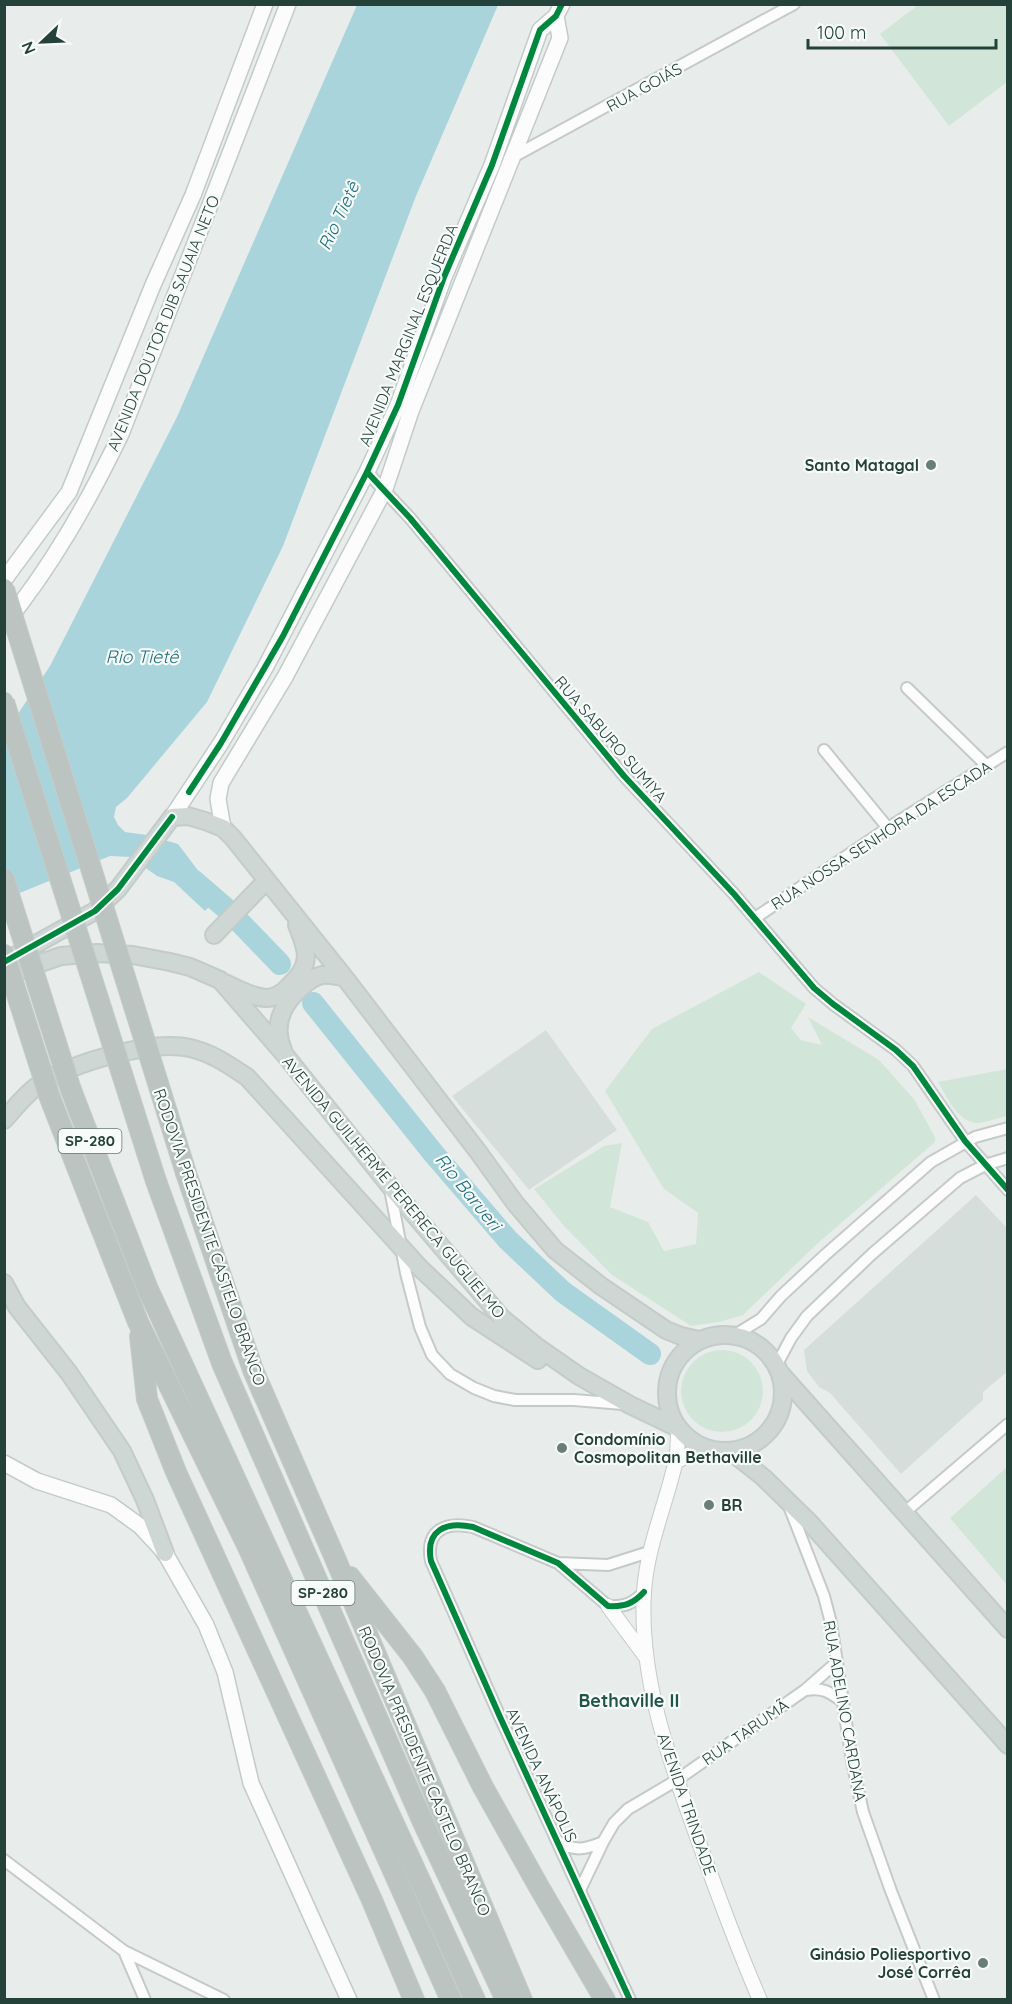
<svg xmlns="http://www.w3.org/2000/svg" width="1012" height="2004" font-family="Quicksand,sans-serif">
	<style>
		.built { fill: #d6dedb }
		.green { fill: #d1e6d8 }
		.water { fill: #a9d4db }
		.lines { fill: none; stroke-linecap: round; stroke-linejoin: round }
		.river { stroke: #a9d4db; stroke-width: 22 }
		.minor-casing { stroke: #c5cac8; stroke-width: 14 }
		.tertiary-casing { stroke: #c5cac8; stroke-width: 16 }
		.secondary-casing { stroke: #c3cbc8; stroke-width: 18 }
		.primary-casing { stroke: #c3ccc9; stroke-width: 20 }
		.motorway-casing { stroke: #c3ccc9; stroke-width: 22 }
		.minor { stroke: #fcfcfc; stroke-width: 10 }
		.tertiary { stroke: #fcfcfc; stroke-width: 14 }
		.secondary { stroke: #fcfcfc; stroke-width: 15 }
		.primary { stroke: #cfd7d5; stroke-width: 16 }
		.motorway { stroke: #bcc4c2; stroke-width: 20 }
		.motorway-bridge-casing { stroke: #c3ccc9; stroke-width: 22; stroke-linecap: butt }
		.motorway-bridge { stroke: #bcc4c2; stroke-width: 20 }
		.cycleway-casing { stroke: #f7fbf9; stroke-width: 10 }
		.cycleway { stroke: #00873e; stroke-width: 6 }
		.poi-dot { fill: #697e78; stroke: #f7fbf9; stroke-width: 2 }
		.labels { text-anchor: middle; stroke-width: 4.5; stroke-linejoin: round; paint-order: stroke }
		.shield { fill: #f7fbf9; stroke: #637a73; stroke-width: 1.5 }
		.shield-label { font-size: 15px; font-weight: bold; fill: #24423a }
		.street-label { font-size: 16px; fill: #24423a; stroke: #f7fbf9 }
		.poi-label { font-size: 16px; font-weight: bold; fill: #24423a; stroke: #f7fbf9; text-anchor: end }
		.water-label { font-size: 18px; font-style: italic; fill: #1c6f80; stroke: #f7fbf9 }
		.neighbourhood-label { font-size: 18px; font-weight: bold; fill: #1f5548; stroke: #f7fbf9 }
	</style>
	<rect width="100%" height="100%" fill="#e8edeb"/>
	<path class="built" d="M546,1030L617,1130L529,1190L452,1096Z
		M976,1195L1007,1228V1372L983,1392V1400L901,1474L830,1393L819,1387L807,1371L804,1350Z"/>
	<path class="green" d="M918,5H1007V82L949,126L880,34Z
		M759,972L806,1004L791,1028L801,1040L822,1045L808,1017L879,1060L914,1099L935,1137V1142L818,1243L743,1315L719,1322L691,1326L612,1275L564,1226L534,1189L604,1146L622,1143L610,1207L648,1222L664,1251L696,1244L698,1213L664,1189L605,1091L652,1029Z
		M1007,1069V1116C998,1118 988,1122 978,1123C958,1123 947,1097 938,1082Z
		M681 1391a41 41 0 1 1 82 0a41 41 0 1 1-82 0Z
		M1007,1467V1585L950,1518Z"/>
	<path class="water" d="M357,5H498L416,196L283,546L207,702L127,798L116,807L114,817L118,825L125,832L147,835L178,844L203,877L223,892L205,911L174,882L157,876L130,857L110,856L5,899V733L50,666L177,417Z"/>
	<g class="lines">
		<path class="river" d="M193,880L229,911L280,964
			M313,1003L434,1154L508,1240L563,1292L650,1354"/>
		<defs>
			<path id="minor" d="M509,159L794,4
				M367,472L410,518L624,776L734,894L814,988L833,1004L896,1050L913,1066L965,1141L1008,1190
				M907,688L986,765
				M824,750L888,828
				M755,918L888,828L1008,752
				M390,1189L406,1273L420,1327L432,1355L450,1374L474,1388L494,1396L515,1400H574L623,1404
				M735,1335L761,1319L781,1296L825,1255L931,1162L975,1137L1008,1128
				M776,1366L791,1338L807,1316L872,1254L960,1178L985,1165L1008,1158
				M789,1506L824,1596L831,1623L852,1761L863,1812L891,1891L934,2000
				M905,1512L1008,1424
				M558,1563L608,1565L649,1552
				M806,1690C822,1687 830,1692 843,1702
				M559,1842C576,1852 586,1849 603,1842
				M4,1860L124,1951L224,2000
				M580,1890L603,1842L614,1823L628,1809L677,1780L805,1690L837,1662
				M124,1951L145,2000
				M630,2000L500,1717L431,1561C425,1530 446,1521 473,1527L558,1563L608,1606C624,1607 633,1604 644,1592"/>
			<path id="tertiary" d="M678,1428C678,1440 678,1453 675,1464C665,1507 647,1547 644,1592C639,1676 668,1756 696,1834C716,1890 736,1945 760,2000
				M676,1462L702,1447
				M608,1606L645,1656"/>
			<path id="secondary" d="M4,580L69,492L153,285L193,195L265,4
				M4,625C52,566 88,502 121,434L288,4
				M172,817L221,743L265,668L367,472L398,405L444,277L492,165L540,30L556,16L562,4
				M223,828L218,799L221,783L285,677L385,489L411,411L560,38L556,16
				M4,1463L37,1481L111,1505L140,1526L165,1553L206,1625L225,1672L251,1783L349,2000"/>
			<path id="primary" d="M214,935L266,881
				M4,962L95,911L118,889L172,817L188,816L205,821L223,828L233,838L345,978L479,1153L515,1203L555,1250L601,1286L666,1330L681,1336L699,1340
				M4,980L26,968L61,956L97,953L133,955L170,962L190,967L220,980L285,1055L389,1185L502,1318L536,1346L579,1376L630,1405L678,1428
				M225,983C238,989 251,997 266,998C275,998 284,992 290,985C312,965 308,951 297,925
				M283,1050C272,1025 282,1004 302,987C307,982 315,977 322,975C330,974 338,976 345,978
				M4,1120C15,1108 26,1093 40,1084C72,1063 152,1039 190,1048C212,1053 229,1065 247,1077L420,1268L472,1317L538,1360
				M4,1283L17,1307L69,1373L122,1451L145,1500L165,1553
				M667 1393a58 58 0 1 1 116 0a58 58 0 1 1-116 0Z
				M781,1374L1008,1629
				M730,1451L763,1477L810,1523L1008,1745"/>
			<path id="motorway" d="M71,1090L147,1287L475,2000
				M186,1173L253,1370L335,1558L522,2000
				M156,1181L222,1363L422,1820L506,2000
				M93,1208L138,1322L248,1547L451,2000
				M140,1336L147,1399L176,1472L371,1898L414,2000
				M350,1577L413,1657L435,1691L483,1787L539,1887L605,2000"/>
		</defs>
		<use href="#minor" class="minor-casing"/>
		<use href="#tertiary" class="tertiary-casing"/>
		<use href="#secondary" class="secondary-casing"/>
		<use href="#primary" class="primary-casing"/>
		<use href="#motorway" class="motorway-casing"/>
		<use href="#minor" class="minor"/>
		<use href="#tertiary" class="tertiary"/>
		<use href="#secondary" class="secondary"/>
		<use href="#primary" class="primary"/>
		<use href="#motorway" class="motorway"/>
		<defs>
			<path id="motorway-bridge" d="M4,589L186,1173
				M4,702L156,1181
				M4,879L71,1090
				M4,954L50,1098L93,1208"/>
		</defs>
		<use href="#motorway-bridge" class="motorway-bridge-casing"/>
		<use href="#motorway-bridge" class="motorway-bridge"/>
		<defs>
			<path id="cycleway" d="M367,472L410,518L624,776L734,894L814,988L833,1004L896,1050L913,1066L965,1141L1008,1190
				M189,792L221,743L283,636L367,472L398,405L444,277L492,165L540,30L556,16L562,4
				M4,962L95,911L118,889L172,817
				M630,2000L500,1717L431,1561C425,1530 446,1521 473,1527L558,1563L608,1606C624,1607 633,1604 644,1592"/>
		</defs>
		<use href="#cycleway" class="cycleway-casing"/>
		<use href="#cycleway" class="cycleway"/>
	</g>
	<g class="poi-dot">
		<circle cx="931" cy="465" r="6"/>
		<circle cx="562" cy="1448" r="6"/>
		<circle cx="709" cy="1505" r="6"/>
		<circle cx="983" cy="1963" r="6"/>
	</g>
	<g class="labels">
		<g class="shield">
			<rect x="58.5" y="1129" width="63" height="24" rx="4.5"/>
			<rect x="291.5" y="1581" width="63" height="24" rx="4.5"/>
		</g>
		<g class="shield-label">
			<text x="90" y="1146">SP-280</text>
			<text x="323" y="1598">SP-280</text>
		</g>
		<g class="street-label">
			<text transform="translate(644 87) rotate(-29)" y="6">RUA GOIÁS</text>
			<text transform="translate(163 323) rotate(-68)" y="6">AVENIDA DOUTOR DIB SAUAIA NETO</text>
			<text transform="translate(408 335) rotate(-68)" y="6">AVENIDA MARGINAL ESQUERDA</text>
			<text transform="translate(611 739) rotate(49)" y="6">RUA SABURO SUMIYA</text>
			<text transform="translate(881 835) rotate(-33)" y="6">RUA NOSSA SENHORA DA ESCADA</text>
			<text transform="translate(394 1187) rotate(50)" y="6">AVENIDA GUILHERME PERERECA GUGLIELMO</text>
			<text transform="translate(210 1237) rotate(71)" y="6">RODOVIA PRESIDENTE CASTELO BRANCO</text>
			<text transform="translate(845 1711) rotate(80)" y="6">RUA ADELINO CARDANA</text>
			<text transform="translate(745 1732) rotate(-35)" y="6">RUA TARUMÃ</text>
			<text transform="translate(425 1771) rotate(67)" y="6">RODOVIA PRESIDENTE CASTELO BRANCO</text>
			<text transform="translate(542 1775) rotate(65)" y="6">AVENIDA ANÁPOLIS</text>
			<text transform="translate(687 1804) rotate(71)" y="6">AVENIDA TRINDADE</text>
		</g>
		<g class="poi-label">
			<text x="919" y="471">Santo Matagal</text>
			<text x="574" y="1445" text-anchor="start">Condomínio<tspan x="574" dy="18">Cosmopolitan Bethaville</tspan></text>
			<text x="721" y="1511" text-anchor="start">BR</text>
			<text x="971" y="1960">Ginásio Poliesportivo<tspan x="971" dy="18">José Corrêa</tspan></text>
		</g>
		<g class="water-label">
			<text transform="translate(339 216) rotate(-65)" y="6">Rio Tietê</text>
			<text x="142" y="663">Rio Tietê</text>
			<text transform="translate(468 1192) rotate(51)" y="6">Rio Barueri</text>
		</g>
		<g class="neighbourhood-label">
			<text x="629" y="1707">Bethaville II</text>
		</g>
	</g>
	<rect width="1012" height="2004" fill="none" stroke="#24423a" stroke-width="12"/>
	<g transform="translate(42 42) rotate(247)" stroke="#f7fbf9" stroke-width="4.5" paint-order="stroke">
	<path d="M0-4.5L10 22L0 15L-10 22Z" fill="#24423a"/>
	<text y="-9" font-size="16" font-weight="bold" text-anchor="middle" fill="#24423a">N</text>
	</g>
	<path d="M808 39v9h188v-9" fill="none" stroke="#24423a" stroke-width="3"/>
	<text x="817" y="39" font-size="18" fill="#24423a" stroke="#f7fbf9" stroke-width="4.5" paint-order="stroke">100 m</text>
</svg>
